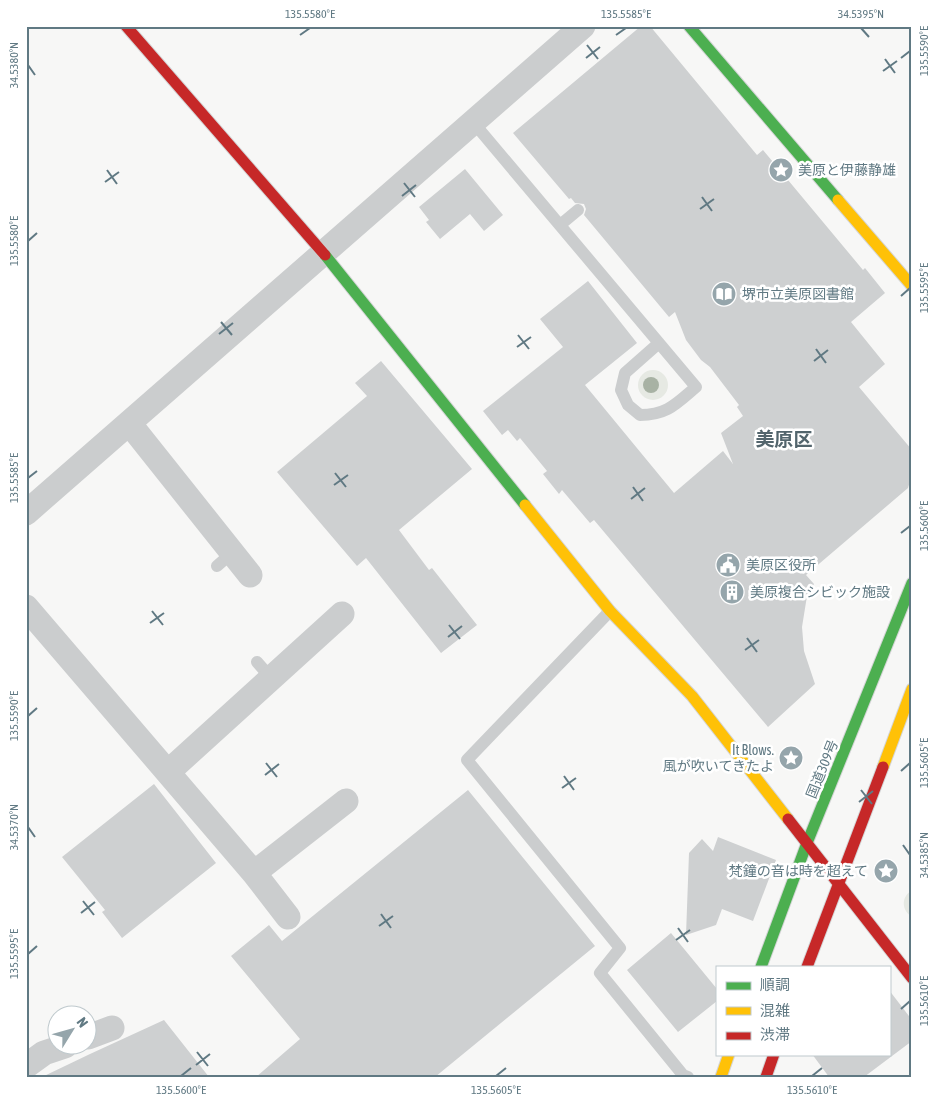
<svg xmlns="http://www.w3.org/2000/svg" width="938" height="1103" font-family="'Asap Condensed','Noto Sans JP',sans-serif">
	<style>
		.green { fill: #e6e9e3 }
		.building { fill: #ced0d1 }
		.lines { fill: none; stroke-linecap: round; stroke-linejoin: round }
		.fast-casing { stroke: #d4d5d6; stroke-width: 13 }
		.slow-casing { stroke: #d4d5d6; stroke-width: 13 }
		.jam-casing { stroke: #d4d5d6; stroke-width: 13 }
		.lane { stroke: #cbcdce; stroke-width: 12 }
		.street { stroke: #cbcdce; stroke-width: 25 }
		.fast { stroke: #4caf50; stroke-width: 11 }
		.slow { stroke: #ffc107; stroke-width: 11 }
		.jam { stroke: #c62828; stroke-width: 11 }
		.tree { fill: #a8b2a4 }
		.ticks { fill: none; stroke: #607983; stroke-width: 2 }
		.labels { text-anchor: middle; stroke-width: 5; stroke-linejoin: round; paint-order: stroke }
		.poi-label { font-size: 14px; fill: #607983; stroke: #fff; text-anchor: start }
		.street-label { font-size: 14px; fill: #607983; stroke: #fff }
		.district-label { font-size: 19px; font-weight: bold; fill: #53656d; stroke: #fff }
		.neatline { fill: none; stroke: #607983; stroke-width: 2 }
		.ticks-label { font-size: 12px; text-anchor: middle; fill: #607983 }
	</style>
	<rect width="100%" height="100%" fill="#f7f7f6"/>
	<path class="green" d="M638 385a15 15 0 1 1 30 0a15 15 0 1 1-30 0Z
		M912,890V917C901,910 901,897 912,890Z"/>
	<path class="building" d="M641,26H650L757,155L763,150L863,270L865,268L885,293L851,322L885,364L859,387L912,450V475L908,488L806,575L814,584L807,596L802,627L804,651L815,684L768,727L594,520L590,523L562,490L559,494L543,474L547,471L520,438L517,441L508,430L502,435L483,411L563,347L540,319L588,281L637,343L585,385L674,493L723,451L733,464L721,433L743,416L737,407L739,405L710,367L701,360L686,340L675,312L669,317L584,215L586,209L584,204L575,203L571,198L569,199L513,133Z
		M465,169L503,215L484,231L470,214L440,239L426,222L429,220L419,207Z
		M381,361L472,469L399,530L429,570L432,568L477,625L441,653L366,558L357,566L277,472L367,396L355,383Z
		M154,784L216,863L122,938L102,912L105,910L62,857Z
		M468,790L595,946L435,1077H256L300,1039L231,956L269,925L282,941Z
		M718,837L776,860L753,921L722,909L716,925L686,935L689,853L702,839L713,851Z
		M671,933L717,989V1001L678,1032L627,970Z
		M889,990L912,1020V1041L864,1077H829L812,1054H889Z
		M164,1020L209,1077H42L90,1054Z"/>
	<g class="lines">
		<defs>
			<path id="fast" d="M689,26L838,200
				M325,255L525,505
				M761,967L807,843L912,583"/>
			<path id="slow" d="M838,200L912,286
				M525,505L610,611L692,696L788,819
				M883,767L912,689
				M721,1077L729,1054"/>
			<path id="jam" d="M126,26L325,255
				M788,819L912,978
				M807,967L883,767
				M766,1077L774,1054"/>
		</defs>
		<use href="#fast" class="fast-casing"/>
		<use href="#slow" class="slow-casing"/>
		<use href="#jam" class="jam-casing"/>
		<path class="lane" d="M473,122L696,387C676,404 667,415 640,415L628,405L621,390L625,373L659,343
			M560,225L578,210
			M217,566L233,552
			M610,611L467,760L620,948L600,973L683,1075L688,1077
			M257,662L271,678"/>
		<path class="street" d="M129,423L250,575
			M26,513L583,26
			M26,607L254,873L288,917
			M168,772L342,614
			M254,873L346,801
			M88,1037L112,1028
			M26,1066L44,1053L65,1046"/>
		<use href="#fast" class="fast"/>
		<use href="#slow" class="slow"/>
		<use href="#jam" class="jam"/>
	</g>
	<circle class="tree" cx="651" cy="385" r="8"/>
	<path class="ticks" d="M861,28L869,37M300,35L310,28M616,35L626,28M587,45L598,59M586,58L600,47M901,58L910,51M885,59L895,73M28,65L35,75M883,71L897,61M107,170L117,184M105,182L119,172M404,183L415,197M402,196L416,185M702,197L712,211M700,209L714,199M28,241L37,233M901,296L910,288M221,322L232,335M219,334L233,323M518,335L529,349M517,347L531,337M816,349L826,363M814,361L828,350M335,473L346,487M28,478L37,471M334,485L348,475M633,487L643,501M631,499L645,488M901,533L910,526M152,611L163,625M150,623L164,613M449,625L460,639M448,637L462,626M747,638L757,652M745,650L759,640M28,716L37,708M266,763L277,777M901,771L910,763M265,775L279,764M564,776L574,790M562,788L576,778M861,790L872,804M859,802L873,791M28,827L35,837M903,845L910,855M83,901L94,915M81,913L95,902M381,914L391,928M379,926L393,916M678,928L688,942M676,940L690,930M28,954L37,946M901,1009L910,1001M197,1052L208,1066M196,1065L210,1054M181,1076L191,1068M496,1076L506,1068M812,1076L822,1068"/>
	<defs>
		<symbol id="sight-disc" viewBox="-11 -11 22 22"><circle r="9.5" fill="#95a5ab" stroke="#fff"/><path d="M0-6L1.8-2.2L6-1.7L2.9 1.2L3.7 5.4L0 3.3L-3.7 5.4L-2.9 1.2L-6-1.7L-1.8-2.2Z" fill="#fff"/></symbol>
		<symbol id="library-disc" viewBox="-11 -11 22 22"><circle r="9.5" fill="#95a5ab" stroke="#fff"/><path d="M-6-4Q-3-5.5-.7-3.5V5Q-3 3-6 4ZM6-4Q3-5.5 .7-3.5V5Q3 3 6 4Z" fill="#fff"/></symbol>
		<symbol id="civic-disc" viewBox="-11 -11 22 22"><circle r="9.5" fill="#95a5ab" stroke="#fff"/><path d="M-.6-6.5H3V-4.5H.6V-3L4-1V1h2V6H-6V1h2V-1L-.6-3ZM-1.2 2.5V6h2.4V2.5Z" fill="#fff"/></symbol>
		<symbol id="building-disc" viewBox="-11 -11 22 22"><circle r="9.5" fill="#95a5ab" stroke="#fff"/><path d="M-4-6H4V6H1V3H-1V6H-4ZM-2.5-4.3h1.7v1.8h-1.7ZM.8-4.3h1.7v1.8H.8ZM-2.5-1h1.7V.8h-1.7ZM.8-1h1.7V.8H.8Z" fill="#fff"/></symbol>
	</defs>
	<g fill-rule="evenodd">
		<use href="#sight-disc" x="767" y="156" width="28" height="28"/>
		<use href="#library-disc" x="710" y="280" width="28" height="28"/>
		<use href="#civic-disc" x="714" y="551" width="28" height="28"/>
		<use href="#building-disc" x="718" y="578" width="28" height="28"/>
		<use href="#sight-disc" x="777" y="744" width="28" height="28"/>
		<use href="#sight-disc" x="872" y="857" width="28" height="28"/>
	</g>
	<g class="labels">
		<g class="poi-label">
			<text x="798" y="175">美原と伊藤静雄</text>
			<text x="742" y="299">堺市立美原図書館</text>
			<text x="746" y="570">美原区役所</text>
			<text x="750" y="597">美原複合シビック施設</text>
			<text x="774" y="755" text-anchor="end">It Blows.<tspan x="774" dy="16">風が吹いてきたよ</tspan></text>
			<text x="868" y="876" text-anchor="end">梵鐘の音は時を超えて</text>
		</g>
		<g class="street-label">
			<text transform="translate(822 769) rotate(-68)" y="5">国道309号</text>
		</g>
		<g class="district-label">
			<text x="784" y="446">美原区</text>
		</g>
	</g>
	<rect width="938" height="1103" fill="none" stroke="#ffffff" stroke-width="55"/>
	<rect x="716" y="966" width="175" height="90" fill="#ffffff" stroke="#bfc9cd"/>
	<rect x="726" y="982" width="25" height="8" fill="#4caf50" stroke="#bfc9cd"/>
	<text x="760" y="990" font-size="15" fill="#607983">順調</text>
	<rect x="726" y="1007" width="25" height="8" fill="#ffc107" stroke="#bfc9cd"/>
	<text x="760" y="1016" font-size="15" fill="#607983">混雑</text>
	<rect x="726" y="1032" width="25" height="8" fill="#c62828" stroke="#bfc9cd"/>
	<text x="760" y="1040" font-size="15" fill="#607983">渋滞</text>
	<g transform="translate(72 1030) rotate(53)"><circle r="24" fill="#ffffff" stroke="#bfc9cd"/>
	<path d="M0-4L9 19L0 12L-9 19Z" fill="#95a5ab"/>
	<text y="-8" font-size="14" font-weight="bold" text-anchor="middle" fill="#607983">N</text>
	</g>
	<rect x="28" y="28" width="882" height="1048" class="neatline"/>
	<g class="ticks-label">
		<text x="310" y="18">135.5580°E</text>
		<text x="626" y="18">135.5585°E</text>
		<text x="861" y="18">34.5395°N</text>
		<text transform="translate(924 51) rotate(-90)" y="4">135.5590°E</text>
		<text transform="translate(14 65) rotate(-90)" y="4">34.5380°N</text>
		<text transform="translate(14 241) rotate(-90)" y="4">135.5580°E</text>
		<text transform="translate(924 288) rotate(-90)" y="4">135.5595°E</text>
		<text transform="translate(14 478) rotate(-90)" y="4">135.5585°E</text>
		<text transform="translate(924 526) rotate(-90)" y="4">135.5600°E</text>
		<text transform="translate(14 716) rotate(-90)" y="4">135.5590°E</text>
		<text transform="translate(924 763) rotate(-90)" y="4">135.5605°E</text>
		<text transform="translate(14 827) rotate(-90)" y="4">34.5370°N</text>
		<text transform="translate(924 855) rotate(-90)" y="4">34.5385°N</text>
		<text transform="translate(14 954) rotate(-90)" y="4">135.5595°E</text>
		<text transform="translate(924 1001) rotate(-90)" y="4">135.5610°E</text>
		<text x="181" y="1094">135.5600°E</text>
		<text x="496" y="1094">135.5605°E</text>
		<text x="812" y="1094">135.5610°E</text>
	</g>
</svg>
